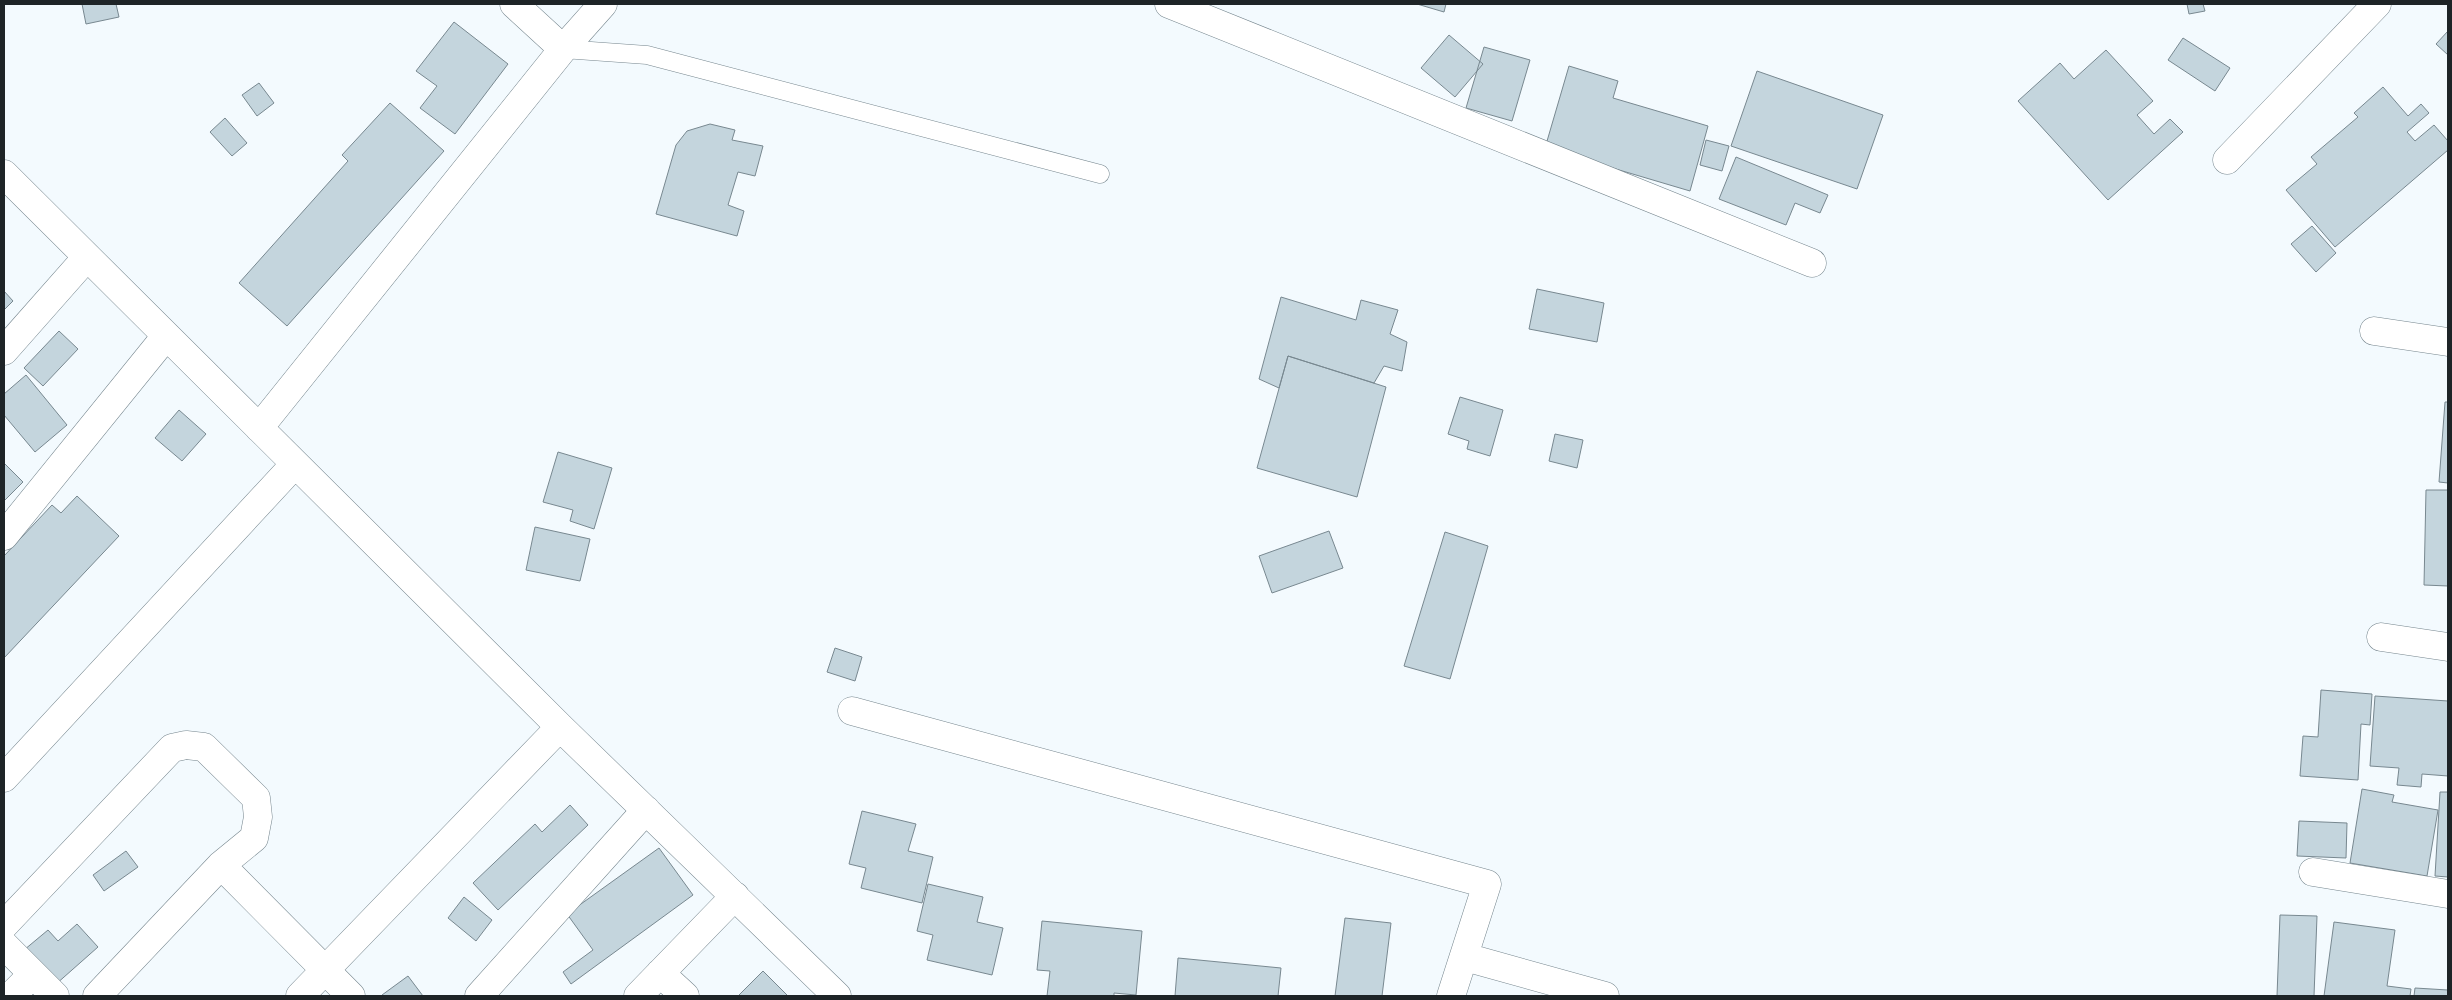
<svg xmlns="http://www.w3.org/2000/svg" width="2452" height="1000" font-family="Raleway,sans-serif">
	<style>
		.building { fill: #c4d5dd; stroke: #788890 }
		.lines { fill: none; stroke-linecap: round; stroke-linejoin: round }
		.service-casing { stroke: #76868e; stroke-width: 19 }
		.minor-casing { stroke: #76868e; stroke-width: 29 }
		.service { stroke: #fff; stroke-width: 18 }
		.minor { stroke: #fff; stroke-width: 28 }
	</style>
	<rect width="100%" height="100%" fill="#f3fafe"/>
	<path class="building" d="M82,4H116L119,17L86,24Z
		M1417,4H1446L1444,12Z
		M2187,4H2203L2205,11L2189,14Z
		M454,22L508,64L455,134L420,108L437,86L416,71Z
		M2448,31V55L2436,44Z
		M1449,35L1483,64L1455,97L1421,68Z
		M2183,38L2230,68L2215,91L2168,60Z
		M1484,47L1530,60L1512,121L1466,108Z
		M2106,50L2153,101L2137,115L2154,134L2170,119L2183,132L2108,200L2018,101L2060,63L2074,79Z
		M1569,66L1618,81L1613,98L1708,126L1690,191L1545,148Z
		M1757,71L1883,115L1857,189L1731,146Z
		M259,83L274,103L257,116L242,95Z
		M2383,87L2408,116L2421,104L2429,113L2407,132L2415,141L2434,125L2448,141V150L2335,247L2286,190L2317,164L2311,157L2358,117L2354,113Z
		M390,103L444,151L287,326L239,283L348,161L342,155Z
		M225,118L247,143L232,156L210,132Z
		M710,124L735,130L732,140L763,146L755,176L738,172L728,205L744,211L737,236L656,214L676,145L687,131Z
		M1706,140L1729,146L1722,171L1700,165Z
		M1736,157L1828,195L1820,213L1795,203L1786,225L1719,199Z
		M2312,226L2336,253L2316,272L2291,244Z
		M1537,289L1604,303L1597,342L1529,329Z
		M4,291L13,301L4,310Z
		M1281,297L1356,320L1361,300L1398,310L1390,334L1407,342L1402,371L1384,366L1374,383L1288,356L1279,388L1259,379Z
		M59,331L78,349L43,386L24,368Z
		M1288,356L1386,387L1357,497L1257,468Z
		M26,375L67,425L35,452L4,415V394Z
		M1460,397L1503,410L1490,456L1467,449L1469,441L1448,434Z
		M2445,402H2448V483L2439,482Z
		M179,410L206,434L182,461L155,438Z
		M1555,434L1583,440L1577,468L1549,461Z
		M558,452L612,468L594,529L570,521L573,510L543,502Z
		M4,463L23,482L4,501Z
		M2426,490H2448V586L2424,585Z
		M77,496L119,536L4,658V556L52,505L61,513Z
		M535,527L590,539L580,581L526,570Z
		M1329,531L1343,568L1272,593L1259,556Z
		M1445,532L1488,546L1450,679L1404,666Z
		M835,648L862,657L855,681L827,672Z
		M2321,690L2372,694L2370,725L2361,724L2358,780L2300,776L2303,736L2318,737Z
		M2375,696L2448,701V776L2422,774L2421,787L2397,785L2399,768L2370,766Z
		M2362,789L2394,795L2392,802L2438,810L2427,876L2350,863Z
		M2440,792H2448V877L2435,876Z
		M570,805L588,825L498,910L473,883L535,824L542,832Z
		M862,811L916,824L908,851L933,857L922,903L861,888L866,868L849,864Z
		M2299,821L2347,823L2346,858L2297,856Z
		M659,848L693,895L571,984L563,972L593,950L567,914Z
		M126,851L138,867L104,891L93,875Z
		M928,884L983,897L977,922L1003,928L992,975L927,960L933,935L917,931Z
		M464,897L492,920L476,941L448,918Z
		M2280,915L2317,916L2314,996H2277Z
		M1345,918L1391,923L1382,996H1335Z
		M1042,921L1142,931L1136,995L1114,993V996H1047L1050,971L1037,970Z
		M2334,922L2395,930L2387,986L2411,989L2410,996H2324Z
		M77,924L98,947L55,985L24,950L48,930L58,941Z
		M1178,958L1281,968L1278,996H1175Z
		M763,971L788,996H738Z
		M408,976L423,996H383L382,995Z
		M2415,988L2448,990V996H2414Z"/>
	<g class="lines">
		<defs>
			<path id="service" d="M563,49L647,55L1100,174"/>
			<path id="minor" d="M514,4L563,49
				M1169,4L1812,263
				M2227,160L2377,4
				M4,174L560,727L837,996
				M2374,331L2448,342
				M4,351L87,257
				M259,428L563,49L603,4
				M4,536L166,336
				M2381,637L2448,647
				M852,711L1487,884L1451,996
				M4,778L295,464
				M221,865L351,996
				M2313,872L2448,894
				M4,925L172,748L186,745L204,747L256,798L258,817L254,838L221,865L97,996
				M4,945L55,996
				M1465,957L1605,996
				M660,973L685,996
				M11,996L33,974
				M300,996L560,727
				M479,996L646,810
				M638,996L735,896"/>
		</defs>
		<use href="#service" class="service-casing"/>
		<use href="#minor" class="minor-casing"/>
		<use href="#service" class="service"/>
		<use href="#minor" class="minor"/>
	</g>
	<rect width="2452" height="1000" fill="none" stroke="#1e2427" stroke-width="10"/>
</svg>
